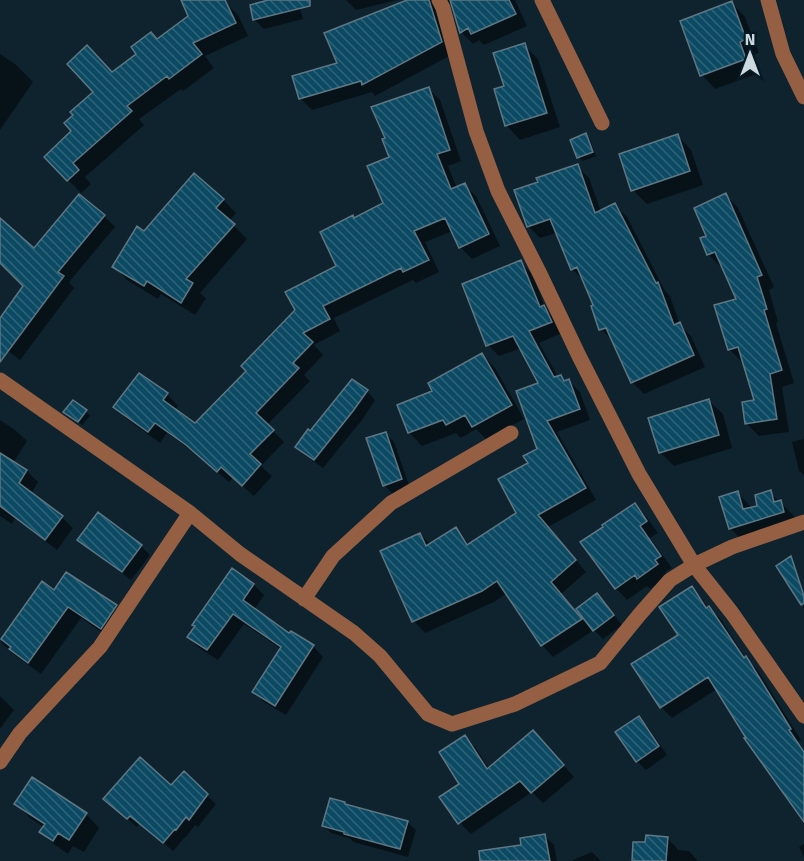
<svg xmlns="http://www.w3.org/2000/svg" width="804" height="861" font-family="'Fira Sans',sans-serif">
	<style>
		.shadow { fill: #0007 }
		.building { fill: url(#building-back-hatch); stroke: #5f7683; stroke-width: 1.5 }
		.lines { fill: none; stroke-linecap: round; stroke-linejoin: round }
		.minor { stroke: #945f43; stroke-width: 15 }
	</style>
	<defs>
		<pattern id="building-back-hatch" width="6" height="6" patternUnits="userSpaceOnUse" patternTransform="scale(1.5)"><rect width="6" height="6" fill="#0c4a63"/><path d="M-1 5l2 2M0 0l6 6M5-1l2 2" fill="none" stroke="#2e6479"/></pattern>
	</defs>
	<rect width="100%" height="100%" fill="#0e232e"/>
	<path class="shadow" d="M182,0H225L227,4L238,15L248,36L205,56L214,68L183,91L181,89L139,119L144,125L85,177L91,184L81,193L46,157L73,131L112,73L190,16Z
		M274,0H294L299,5L303,19L264,29L255,20Z
		M346,0H397L356,10Z
		M410,0H515L527,26L484,45L479,40L473,44L461,32L453,3L447,2L453,54L375,96L372,92L312,110L300,98Z
		M732,3L745,17L759,53L753,55L759,73L715,89L702,75Z
		M524,45L538,59L560,127L520,140L507,126L495,90L505,87Z
		M0,54L15,64L33,82L0,130Z
		M428,88L440,100L461,161L448,166L457,188L464,185L476,196L500,246L472,259L460,247L453,231L425,242L439,272L416,283L413,280L334,318L340,331L314,345L323,355L304,375L310,381L267,425L284,442L261,466L272,476L254,496L233,478L229,482L200,457L167,433L160,443L127,419L115,407L167,394L178,406L175,411L195,425L248,372L338,267L354,219L385,204L391,158Z
		M586,135L590,139L596,156L583,161L578,157Z
		M678,136L691,150L703,185L647,204L633,190Z
		M577,166L589,178L601,212L615,205L627,217L665,291L670,296L680,325L691,336L705,367L644,394L632,382L613,341L601,329L595,306L585,282L572,269L557,233L540,238L528,226Z
		M726,195L738,208L774,287L769,290L778,322L776,323L794,383L782,387L789,432L759,436L746,423L756,401L744,362H742L729,349L738,300L723,266L721,267L708,254V237Z
		M79,196L104,216L115,227L69,282L74,288L20,360L0,345V319L25,286L0,263V220L34,250Z
		M223,200L236,213L229,221L247,239L200,293L206,298L195,315L161,294L158,299L127,280L114,266L144,233Z
		M521,262L532,274L546,310L555,318L562,333L539,343L558,377L561,376L566,382L569,381L580,392L590,420L557,432L596,500L548,527L586,572L561,594L581,618L597,595L606,604L622,625L603,639L594,630L553,657L542,645L507,593L494,602L425,633L414,621L382,552L420,534L431,545L455,529L470,545L518,513L530,464L538,449L540,384L521,348L499,356L488,345Z
		M482,354L495,368L524,419L486,439L476,429L461,438L456,433L422,446L409,432Z
		M367,391L375,400L362,420L323,468L305,455L297,447L311,433Z
		M709,401L723,414L732,448L674,466L660,452Z
		M86,411L90,416L82,425L65,412Z
		M0,420L15,430L27,441L13,463L27,471L38,482L31,494L62,517L73,528L57,550L15,518L12,524L0,516Z
		M385,433L394,442L410,488L393,494L384,485Z
		M804,439V475L799,471L792,442Z
		M737,492L752,508L758,507L770,492L794,516L797,526L744,542L730,528Z
		M635,505L646,516L658,533L650,538L672,568L665,572L668,576L650,589L647,586L627,600L616,588Z
		M79,539L141,546L150,555L131,580L88,548Z
		M232,570L254,585L264,595L254,610L290,635L313,646L323,657L286,715L264,702L254,692L281,649L244,624L218,660L199,648L189,637Z
		M43,584L54,592L116,606L128,618L113,640L81,618L41,674L13,654L1,642Z
		M691,588L702,599L708,608L720,618L747,660L757,669L801,740L798,742L804,750V823L794,806L748,739L717,689L672,718L661,707Z
		M0,696L14,710L0,729Z
		M639,718L648,727L667,755L646,770L637,761Z
		M465,737L476,748L489,769L544,743L574,777L543,803L532,792L471,834L460,823L441,798L461,784Z
		M184,774L216,804L198,827L195,825L186,837H185L173,851L140,823L137,827L114,807L172,787Z
		M16,804L86,814L99,828L84,852L73,846L68,854L55,845L41,832L44,827L30,818Z
		M346,806L407,822L416,830L408,857L353,842L351,839L331,833L323,825Z
		M545,836L554,845L557,861H513L522,846Z
		M668,839L677,848V850L689,851L698,861H633L646,844Z
		M804,844V857L799,847Z
		M592,852L601,861H573V860Z"/>
	<path class="building" d="M181,0H225L236,23L193,43L202,54L169,79L167,76L127,106L132,111L73,163L79,170L67,181L44,157L71,131L64,123L73,115L70,112L93,92L67,64L87,45L112,72L136,54L131,47L151,32L157,39L188,16Z
		M268,0H310V6L253,20L250,5Z
		M407,0H429L442,42L362,85L361,81L299,99L292,76L337,63L324,33Z
		M450,0H509L516,14L471,34L468,28L460,33Z
		M732,1L746,39L740,42L746,59L700,76L680,21Z
		M525,43L547,113L505,126L494,89L504,86L493,53Z
		M429,87L450,150L437,154L451,189L465,183L489,234L459,248L445,218L414,231L429,260L403,272L401,268L323,306L330,319L303,333L313,342L293,363L299,368L256,413L274,430L250,454L261,464L242,486L221,467L217,472L186,445L155,423L148,432L113,407L139,373L168,393L163,400L195,423L246,371L241,366L295,310L285,292L336,266L320,232L353,215L354,218L383,203L367,166L389,157L382,139L385,138L371,107Z
		M586,133L593,152L577,158L570,140Z
		M678,134L690,171L631,191L619,154Z
		M578,164L595,213L615,203L656,283L658,282L674,325L680,322L694,355L631,383L606,328L599,330L591,306L593,305L577,267L571,270L550,219L527,227L514,190L538,182L536,178Z
		M194,173L224,199L216,208L235,224L186,279L193,283L181,303L147,281L144,286L112,267L137,226L144,231Z
		M726,193L762,275L757,277L767,309L764,310L782,370L770,374L777,419L745,424L742,402L754,400L738,347L728,350L714,305L736,299L715,252L707,255L700,238L706,236L694,208Z
		M79,194L105,215L58,272L64,276L0,362V318L23,286L0,263V218L34,248Z
		M521,260L540,307L544,305L552,322L529,331L554,377L561,375L564,381L569,379L580,409L547,421L586,488L538,515L576,560L551,582L582,619L541,646L497,581L482,591L412,622L380,551L420,533L426,546L456,527L467,545L516,513L498,479L528,463L523,456L537,449L516,391L538,383L513,336L486,346L462,284Z
		M482,353L512,405L472,427L465,415L446,425L443,420L408,433L397,405L432,391L428,383Z
		M352,379L368,390L353,411L314,460L295,447L308,429L310,431Z
		M709,399L719,435L659,453L648,418Z
		M73,400L87,410L78,422L63,412Z
		M386,432L402,479L383,486L366,438Z
		M0,453L27,470L19,483L63,516L45,540L0,506Z
		M771,490L774,502L781,500L784,512L729,529L719,497L738,491L743,509L757,506L755,495Z
		M635,503L647,521L640,526L661,556L655,560L658,564L637,579L635,575L615,589L580,542L603,527L602,525Z
		M98,512L142,545L122,572L77,540Z
		M791,556L804,596V603L801,605L776,566Z
		M232,568L254,584L243,600L289,633L291,631L314,645L275,706L252,692L281,647L233,614L207,650L187,637L195,626L192,625Z
		M66,572L117,605L101,629L68,607L28,663L9,649L11,647L1,639L42,581L54,590Z
		M692,586L706,608L709,606L744,658L746,656L791,729L789,730L804,752V822L744,738H746L708,677L660,708L631,664L678,635L659,607Z
		M597,593L614,615L593,631L576,609Z
		M639,716L659,746L636,762L615,732Z
		M533,730L564,765L531,793L520,781L458,824L439,797L459,784L439,752L465,735L487,769Z
		M140,757L171,785L184,771L208,794L189,820L186,817L176,830L175,829L163,843L130,816L127,819L103,799Z
		M32,777L87,813L69,840L58,833L53,841L39,832L45,824L14,804Z
		M330,798L345,802V804L408,821L400,849L344,834V832L322,826Z
		M545,834L550,861H480L479,851L521,845L520,838Z
		M646,835L668,837L666,861H632L633,842H645Z"/>
	<g class="lines">
		<path class="minor" d="M439,0L443,8L476,131L498,191L540,274L579,356L639,474L694,565L732,613L804,716
			M542,0L602,123
			M768,0L783,54L804,97
			M0,380L190,513L240,554L354,633L380,656L428,714L452,724L515,704L600,663L640,614L670,580L694,565L732,547L804,522
			M304,599L333,556L391,503L511,433
			M0,762L20,733L100,647L190,513"/>
	</g>
	<g transform="translate(750 54)" stroke="#051a24" stroke-width="4.5" paint-order="stroke">
	<path d="M0-4.5L10 22L0 15L-10 22Z" fill="#ccd9df"/>
	<text y="-9" font-size="16" font-weight="bold" text-anchor="middle" fill="#ccd9df">N</text>
	</g>
</svg>
